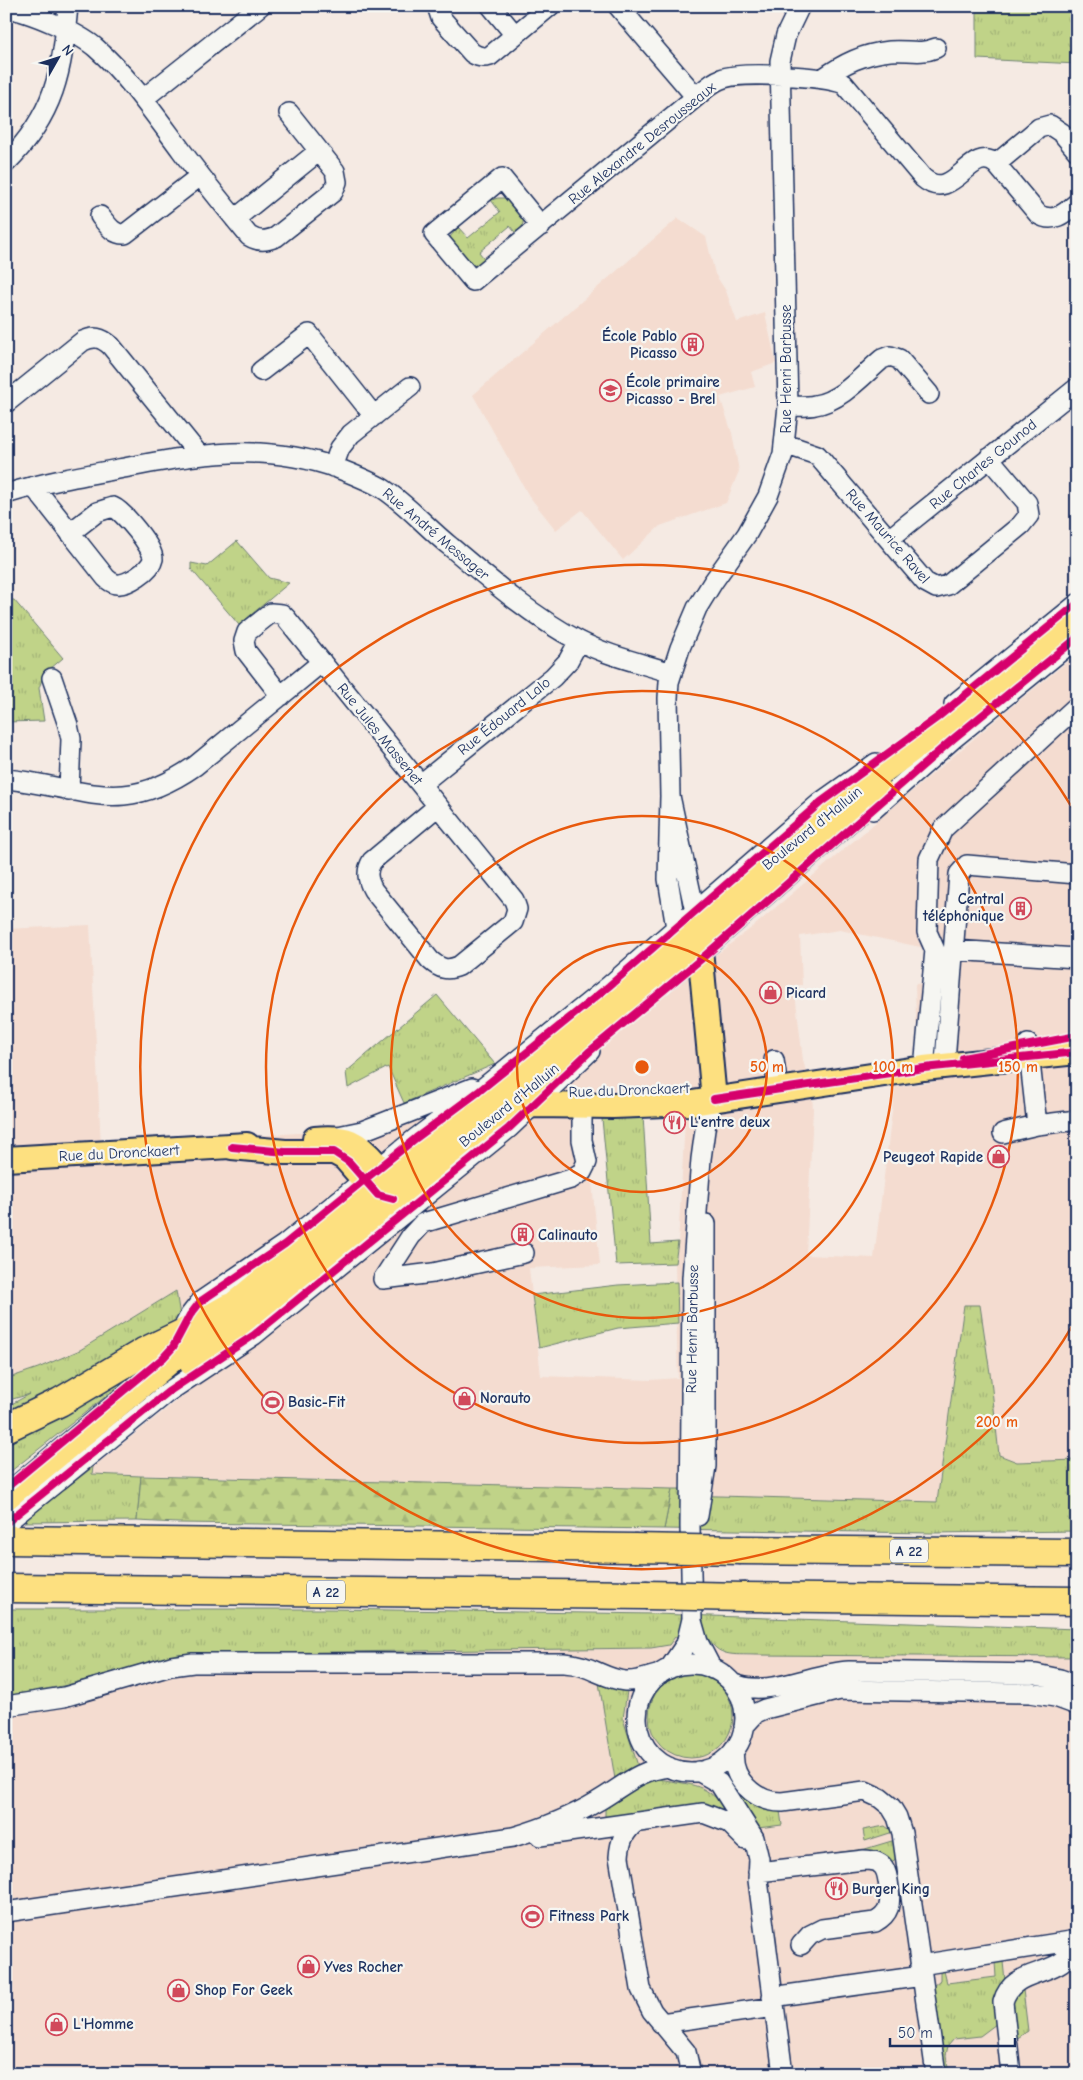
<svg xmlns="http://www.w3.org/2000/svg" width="1083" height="2080" font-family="'Comic Neue',sans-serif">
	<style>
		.built { fill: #f4dcd0; fill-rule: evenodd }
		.grass { fill: url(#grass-tufts); stroke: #6e8173 }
		.forest { fill: url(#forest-firs); stroke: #6e8173 }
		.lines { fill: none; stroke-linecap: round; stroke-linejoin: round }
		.minor-casing { stroke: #1b2f5e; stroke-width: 22 }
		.major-casing { stroke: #1b2f5e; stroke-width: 28 }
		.highway-casing { stroke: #1b2f5e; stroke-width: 31 }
		.minor { stroke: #f6f6f2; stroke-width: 19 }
		.major { stroke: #fde080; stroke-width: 24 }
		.highway { stroke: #fde080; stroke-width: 28 }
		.highway-bridge-casing { stroke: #1b2f5e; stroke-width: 31; stroke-linecap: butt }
		.highway-bridge { stroke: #fde080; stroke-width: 28 }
		.cycleway-casing { stroke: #f6f6f2; stroke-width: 11 }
		.cycleway { stroke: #d6006c; stroke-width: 8 }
		.ring { fill: none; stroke: #e8590c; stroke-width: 2.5 }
		.labels { text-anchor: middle; stroke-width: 4.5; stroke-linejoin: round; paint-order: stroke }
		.shield { fill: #f6f6f2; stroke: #5d6b8a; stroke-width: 1 }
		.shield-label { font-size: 14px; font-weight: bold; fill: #1b2f5e }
		.street-label { font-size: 15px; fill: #1b2f5e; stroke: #f6f6f2 }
		.poi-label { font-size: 15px; font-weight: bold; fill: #1b2f5e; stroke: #f6f6f2; text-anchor: start }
		.centre { fill: #e8590c; stroke: #f6f6f2; stroke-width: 2.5 }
		.ring-label { font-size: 15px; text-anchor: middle; font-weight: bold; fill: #e8590c; stroke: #f6f6f2; stroke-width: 4.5; stroke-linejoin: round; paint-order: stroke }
	</style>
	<defs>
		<pattern id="grass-tufts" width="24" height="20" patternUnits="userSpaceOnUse" patternTransform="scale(1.25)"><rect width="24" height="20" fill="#c0d388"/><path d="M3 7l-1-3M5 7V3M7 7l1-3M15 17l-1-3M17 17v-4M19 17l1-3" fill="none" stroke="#a4b578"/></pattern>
		<pattern id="forest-firs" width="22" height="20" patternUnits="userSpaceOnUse" patternTransform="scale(1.25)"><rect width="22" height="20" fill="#c0d388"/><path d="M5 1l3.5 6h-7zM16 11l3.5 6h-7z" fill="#a4b578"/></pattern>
	</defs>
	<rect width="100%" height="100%" fill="#f5eae3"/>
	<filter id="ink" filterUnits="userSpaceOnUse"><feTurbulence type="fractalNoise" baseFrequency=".02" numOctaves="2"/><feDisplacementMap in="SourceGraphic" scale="10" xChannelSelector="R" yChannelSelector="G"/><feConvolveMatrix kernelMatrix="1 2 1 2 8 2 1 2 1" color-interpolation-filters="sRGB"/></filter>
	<g filter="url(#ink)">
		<path class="built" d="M678,218L706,237L715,274L726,291L737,322L765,313L776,363L751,372L755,387L720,397L732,433L739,471L726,503L660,526L623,560L582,510L556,530L529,496L473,395Z
			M1077,654V1460L1017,1462L999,1455L991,1380L980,1305L964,1306L937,1502L681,1495L649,1489L92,1474L93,1467L192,1389L176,1291L80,1350L37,1368L6,1379V929L90,925L101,1146L390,1127L495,1071L569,1076L687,977L754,926L1004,713ZM840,930L925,948L926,983L915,984L916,1017L920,1055L934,1082L895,1087L874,1258L806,1255L813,1109L812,1095L803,1060L794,985H802L800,936ZM674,1112L685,1120L678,1245L675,1263L678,1378L650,1380L541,1376L529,1268L600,1265L586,1121Z
			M707,1636L712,1646L722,1653L755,1655L1077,1657V2074H6V1696L68,1685L178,1654L651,1648L675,1637Z"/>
		<path class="grass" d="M977,6H1077V64L977,59Z
			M498,198H506L524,218L521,232L518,236L510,226L479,252L487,262L476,267L469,266L449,242L450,237L458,227L468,238L500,212L491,200Z
			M237,541L269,578L289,583L239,625L191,569V563L207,566Z
			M6,600H14L63,658L44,674L39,688L44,721L6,722Z
			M437,995L495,1064L404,1103L388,1067L348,1088L346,1072Z
			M643,1115L651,1244L678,1242L675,1263L616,1265L602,1119Z
			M677,1282L678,1323L618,1328L539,1348L532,1295L618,1285Z
			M176,1291L181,1322L133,1346V1375L6,1475V1407L30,1394L6,1401V1379L38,1368L80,1350Z
			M964,1305H980L991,1380L999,1455L1017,1462L1077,1460V1531L932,1533L664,1529L672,1489H681L682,1495L937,1502Z
			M93,1467L92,1474L141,1476L137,1521L22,1522Z
			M6,1609H328L655,1614L1077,1629V1657L755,1655C733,1654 718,1658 707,1636L675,1637L669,1645L651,1648L178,1654L68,1685L6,1696Z
			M649 1716a42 42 0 1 1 84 0a42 42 0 1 1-84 0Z
			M598,1677L625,1687L627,1691L623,1719L639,1769L616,1785Z
			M659,1779C696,1786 704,1782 729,1812L605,1821V1809L651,1780Z
			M733,1783C743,1801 759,1810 780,1811L782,1825L758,1828L726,1786Z
			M885,1826L893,1832L865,1841L863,1830Z
			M895,1840L898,1857L888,1865L797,1864L796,1858L865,1849Z
			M995,1962H1003L1005,1981L997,1994L996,2024L980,2036L954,2039L948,2046L946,2055L949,2074H944L932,1987L940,1980V1971H944L947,1983L996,1977Z
			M1023,1990L1028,2031L1016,2039C1014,2022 1005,1999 1023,1990Z"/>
		<path class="forest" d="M141,1476L672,1489L664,1529L178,1523L137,1521Z"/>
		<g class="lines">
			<defs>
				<path id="minor" d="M437,6L441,18L472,53C478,57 484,58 490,56L550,6
					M491,6L515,35
					M618,6L696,97
					M6,8C29,11 79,33 96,48C129,77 155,115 181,150C203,180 226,208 249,236C259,242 266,241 276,237L333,192L337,182L335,171L289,113
					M822,79C844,63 863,54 890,51C907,49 919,55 936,48
					M143,99L260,6
					M1077,151L1062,133L1050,125L1039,128L996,164L1038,214C1053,224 1065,213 1077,203
					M6,163C55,114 62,72 68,6
					M100,216C107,224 113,235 125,234L200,176
					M235,219L319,151
					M541,226L502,178L434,234L473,281L696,97C703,91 712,82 721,79C740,71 825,76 844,84L923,178C954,205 970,143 996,164
					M261,371L309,334L374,416
					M6,403L83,341C94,336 101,337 111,346L199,455
					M788,406C797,406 807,407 815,405C841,401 863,375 882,359L890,356L899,359L929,394
					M785,444L817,455L925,582L936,588L948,585L1021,525L1029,515L1027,503L989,458
					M333,467L340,448L351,434L410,387
					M34,487L106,578C109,581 112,583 116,584C127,586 151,570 153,559C154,548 123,511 113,507L97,512L70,533
					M6,494C45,482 85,475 124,468C198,454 264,442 337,468C352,474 368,480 382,488C407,504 427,528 451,547C491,581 533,617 579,641C608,656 641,663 672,673
					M889,539L1077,388
					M52,678L68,725L71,739L69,791
					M281,696L246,651L244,641L247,632L271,613L282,614L286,618L514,900L517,909L513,922L459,966C447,971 440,969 430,960L373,890C367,879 366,871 372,861L438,806
					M954,704L1077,604
					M6,779C85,787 120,818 195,766L322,662
					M421,784L553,677L568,661L579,641
					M670,796L697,921
					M873,810L953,739L1077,638
					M681,937L676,928L668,879L670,796L668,698L669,682L680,648L697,608L713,582L747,534L768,496L783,454L788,406L780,61L786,35L800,6
					M953,950L1077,958
					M1028,1044L1037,1125L1077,1120
					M774,1060L778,1089
					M945,1062L959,874L967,865L1077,874
					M924,1068L935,950L927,932L929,859L943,829L1077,706
					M1003,1133L1037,1125
					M333,1137L362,1131L472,1088
					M383,1279L411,1236L423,1223L571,1179L582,1172L587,1162L582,1140V1106
					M383,1279L433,1273L524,1253
					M179,1336L190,1315L201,1301L285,1244L416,1138L478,1092L609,986L821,802L876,763
					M698,1516L706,1466V1224
					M6,1523L168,1392L254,1335L509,1128L590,1051
					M692,1621L698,1642L712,1669
					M637 1718a54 54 0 1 1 108 0a54 54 0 1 1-108 0Z
					M669,1669L686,1644L692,1619L690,1526L692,1278L701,1159L707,1115L714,1099
					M732,1683C766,1699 812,1673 849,1671L1036,1674L1060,1679L1077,1685
					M6,1706L64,1697L171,1666L193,1663H564C589,1664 604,1679 625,1681C637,1682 649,1677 660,1674
					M744,1726L756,1713L765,1709L840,1690L1030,1693L1055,1697L1077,1705
					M734,1750C730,1778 754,1802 782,1802L865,1791L880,1798L891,1807L897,1817L902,1833L936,2074
					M698,1771L719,1783L754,1838L759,1859L758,1880L783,2074
					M636,1822C624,1832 620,1841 619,1857L641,1989L652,2011L686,2052L691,2074
					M540,1836L703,1813L729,1823L746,1840
					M758,1872L864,1860C885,1860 887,1870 889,1888C891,1904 890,1914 875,1922L822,1929L810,1935L801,1945
					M6,1912L513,1837C543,1828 572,1817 598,1801C624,1786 638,1770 669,1767
					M920,1965L1077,1940
					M772,1997L922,1976
					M661,2023L774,2007
					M1011,2074L1003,2002C1013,1963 1067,1981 1075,1941"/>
				<path id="major" d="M700,949L714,1099
					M505,1118L523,1108L534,1105L613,1106L692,1103L924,1068L1077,1052
					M315,1139C346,1136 357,1141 377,1165C384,1174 391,1182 393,1192
					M232,1147L285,1152H334L345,1158L372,1189L383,1198
					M6,1159L247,1145
					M191,1363L700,949L881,791
					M6,1498L184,1350L229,1308L372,1189L539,1058L646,970L812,827L874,778L1001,683L1077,621"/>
				<path id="highway" d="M6,1428L60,1402L144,1352L190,1330L229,1308
					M6,1540L634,1548
					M741,1550L1077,1553
					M6,1588L645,1595
					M745,1597L1077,1601"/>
			</defs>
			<use href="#minor" class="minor-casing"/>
			<use href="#major" class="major-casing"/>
			<use href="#highway" class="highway-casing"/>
			<use href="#minor" class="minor"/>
			<use href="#major" class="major"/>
			<use href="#highway" class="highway"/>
			<defs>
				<path id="highway-bridge" d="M634,1548L741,1550
					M645,1595L745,1597"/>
			</defs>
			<use href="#highway-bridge" class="highway-bridge-casing"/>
			<use href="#highway-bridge" class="highway-bridge"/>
			<defs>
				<path id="cycleway" d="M963,1058L1077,1036
					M714,1099L924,1068L1077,1052
					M232,1147L285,1152H334L349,1162L378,1195L393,1199
					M6,1488L163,1358L173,1347L190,1315L201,1301L285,1244L416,1138L478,1092L609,986L821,802L938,717L1077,604
					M6,1523L168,1392L254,1335L509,1128L590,1051L700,960L953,739L1077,638"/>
			</defs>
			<use href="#cycleway" class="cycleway-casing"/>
			<use href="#cycleway" class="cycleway"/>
		</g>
	</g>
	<g class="ring">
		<circle cx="642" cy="1067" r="125"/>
		<circle cx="642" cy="1067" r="251"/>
		<circle cx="642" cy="1067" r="376"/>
		<path d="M1077 1318A502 502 0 1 1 1077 816"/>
	</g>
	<defs>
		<symbol id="building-ring" viewBox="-11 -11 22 22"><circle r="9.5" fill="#f6f6f2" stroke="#d1495b" stroke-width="1.5"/><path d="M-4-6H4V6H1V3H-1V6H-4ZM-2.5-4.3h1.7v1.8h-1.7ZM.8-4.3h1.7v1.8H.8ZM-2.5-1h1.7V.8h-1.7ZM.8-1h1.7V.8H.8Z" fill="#d1495b"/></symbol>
		<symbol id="school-ring" viewBox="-11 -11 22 22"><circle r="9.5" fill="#f6f6f2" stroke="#d1495b" stroke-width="1.5"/><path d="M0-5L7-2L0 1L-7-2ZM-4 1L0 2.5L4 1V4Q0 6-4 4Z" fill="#d1495b"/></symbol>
		<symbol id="shop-ring" viewBox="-11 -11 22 22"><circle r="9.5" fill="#f6f6f2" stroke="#d1495b" stroke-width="1.5"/><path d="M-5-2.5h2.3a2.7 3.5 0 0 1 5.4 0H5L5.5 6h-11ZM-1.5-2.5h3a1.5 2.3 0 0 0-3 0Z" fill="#d1495b"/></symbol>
		<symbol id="restaurant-ring" viewBox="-11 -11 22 22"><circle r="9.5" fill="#f6f6f2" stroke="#d1495b" stroke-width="1.5"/><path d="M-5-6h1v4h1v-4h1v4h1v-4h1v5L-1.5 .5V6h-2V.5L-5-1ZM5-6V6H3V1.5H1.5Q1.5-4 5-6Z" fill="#d1495b"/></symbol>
		<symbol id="stadium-ring" viewBox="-11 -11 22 22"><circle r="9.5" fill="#f6f6f2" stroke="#d1495b" stroke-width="1.5"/><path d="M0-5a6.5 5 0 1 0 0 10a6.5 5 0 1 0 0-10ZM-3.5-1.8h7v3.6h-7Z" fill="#d1495b"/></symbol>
	</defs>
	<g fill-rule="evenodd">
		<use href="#building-ring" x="680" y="332" width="25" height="25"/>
		<use href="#school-ring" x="598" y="378" width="25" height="25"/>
		<use href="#building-ring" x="1008" y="896" width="25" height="25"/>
		<use href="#shop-ring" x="758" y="980" width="25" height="25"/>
		<use href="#restaurant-ring" x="662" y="1110" width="25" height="25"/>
		<use href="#shop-ring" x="986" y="1144" width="25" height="25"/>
		<use href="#building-ring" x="510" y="1222" width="25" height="25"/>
		<use href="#shop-ring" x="452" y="1386" width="25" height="25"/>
		<use href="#stadium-ring" x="260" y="1390" width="25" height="25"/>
		<use href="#restaurant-ring" x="824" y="1876" width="25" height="25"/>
		<use href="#stadium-ring" x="520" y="1904" width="25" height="25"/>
		<use href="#shop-ring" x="296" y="1954" width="25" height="25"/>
		<use href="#shop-ring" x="166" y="1978" width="25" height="25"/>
		<use href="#shop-ring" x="44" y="2012" width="25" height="25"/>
	</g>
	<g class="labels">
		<g class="shield">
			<rect x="890" y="1539.5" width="38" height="23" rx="4"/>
			<rect x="307" y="1580.5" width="38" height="23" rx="4"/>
		</g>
		<g class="shield-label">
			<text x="909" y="1556">A 22</text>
			<text x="326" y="1597">A 22</text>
		</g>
		<g class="street-label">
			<text transform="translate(642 143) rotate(-39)" y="5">Rue Alexandre Desrousseaux</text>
			<text transform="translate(786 369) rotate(-90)" y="5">Rue Henri Barbusse</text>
			<text transform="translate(983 464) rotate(-39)" y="5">Rue Charles Gounod</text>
			<text transform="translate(436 534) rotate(40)" y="5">Rue André Messager</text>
			<text transform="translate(888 536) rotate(49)" y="5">Rue Maurice Ravel</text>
			<text transform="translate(504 716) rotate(-39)" y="5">Rue Édouard Lalo</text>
			<text transform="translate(380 734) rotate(51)" y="5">Rue Jules Massenet</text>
			<text transform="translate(812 828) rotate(-39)" y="5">Boulevard d'Halluin</text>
			<text transform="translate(629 1090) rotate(-2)" y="5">Rue du Dronckaert</text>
			<text transform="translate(509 1105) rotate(-39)" y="5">Boulevard d'Halluin</text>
			<text transform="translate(119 1153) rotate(-3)" y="5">Rue du Dronckaert</text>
			<text transform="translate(692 1329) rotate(-89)" y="5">Rue Henri Barbusse</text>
		</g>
		<g class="poi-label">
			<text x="677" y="341" text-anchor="end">École Pablo<tspan x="677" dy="17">Picasso</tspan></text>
			<text x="626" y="387">École primaire<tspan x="626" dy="17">Picasso - Brel</tspan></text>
			<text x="1004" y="904" text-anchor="end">Central<tspan x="1004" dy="17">téléphonique</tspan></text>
			<text x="786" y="998">Picard</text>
			<text x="690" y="1127">L'entre deux</text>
			<text x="983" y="1162" text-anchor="end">Peugeot Rapide</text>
			<text x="538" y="1240">Calinauto</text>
			<text x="480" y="1403">Norauto</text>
			<text x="288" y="1407">Basic-Fit</text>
			<text x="852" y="1894">Burger King</text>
			<text x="549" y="1921">Fitness Park</text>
			<text x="324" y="1972">Yves Rocher</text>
			<text x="195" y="1995">Shop For Geek</text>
			<text x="73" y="2029">L'Homme</text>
		</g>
	</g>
	<circle cx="642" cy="1067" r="8" class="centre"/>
	<g class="ring-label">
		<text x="767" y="1072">50 m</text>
		<text x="893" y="1072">100 m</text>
		<text x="1018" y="1072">150 m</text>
		<text x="997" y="1427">200 m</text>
	</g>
	<rect width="1083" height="2080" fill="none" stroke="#f6f6f2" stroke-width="25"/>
	<rect x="12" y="12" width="1058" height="2055" fill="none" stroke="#1b2f5e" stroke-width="2" filter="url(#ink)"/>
	<g transform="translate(58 58) rotate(51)" stroke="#f6f6f2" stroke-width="4" paint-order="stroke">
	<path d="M0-4L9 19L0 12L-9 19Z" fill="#1b2f5e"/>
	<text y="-8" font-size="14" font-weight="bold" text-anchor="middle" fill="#1b2f5e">N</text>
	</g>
	<path d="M890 2038v8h125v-8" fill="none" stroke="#1b2f5e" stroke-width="2.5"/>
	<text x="898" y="2038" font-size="15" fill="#1b2f5e" stroke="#f6f6f2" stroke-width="4" paint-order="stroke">50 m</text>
</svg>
